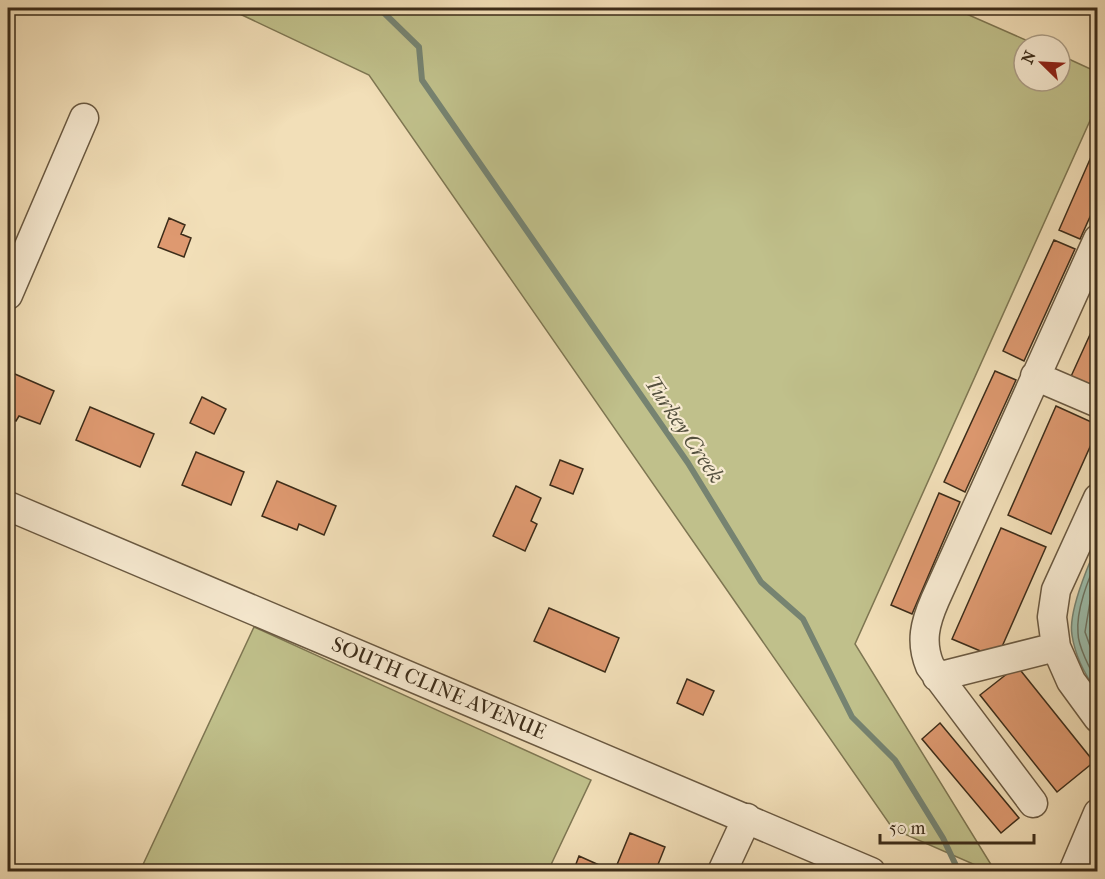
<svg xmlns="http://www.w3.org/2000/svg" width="1105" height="879" font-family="'IM FELL French Canon',serif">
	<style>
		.green { fill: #c0c08b; stroke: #7e7652; stroke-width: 1.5 }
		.water { fill: #9cbdab; stroke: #768371; stroke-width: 1.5 }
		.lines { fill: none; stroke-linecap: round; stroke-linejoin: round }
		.shore { stroke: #6c7462; stroke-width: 1.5 }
		.stream { stroke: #768371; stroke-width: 6 }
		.building { fill: #de9970; stroke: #3c2c19; stroke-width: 1.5 }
		.minor-casing { stroke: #6a5941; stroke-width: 31 }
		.minor { stroke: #f7ead1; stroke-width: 28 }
		.labels { text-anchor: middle; stroke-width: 4.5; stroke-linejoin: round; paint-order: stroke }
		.street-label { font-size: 21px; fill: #3c2c19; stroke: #f7ead1 }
		.water-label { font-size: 22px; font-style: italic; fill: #54503e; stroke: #f7ead1 }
	</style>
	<rect width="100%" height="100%" fill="#f2dfb8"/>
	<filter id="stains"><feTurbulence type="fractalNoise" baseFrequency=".00333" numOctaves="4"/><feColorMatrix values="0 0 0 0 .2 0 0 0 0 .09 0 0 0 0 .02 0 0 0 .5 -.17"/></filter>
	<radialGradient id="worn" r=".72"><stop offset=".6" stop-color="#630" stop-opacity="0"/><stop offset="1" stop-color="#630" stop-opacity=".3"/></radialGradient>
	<path class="green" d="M227,8H953L1037,45H1024V81H1060V55L1097,72V105L855,644L995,871H989L893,829L369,75Z
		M254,627L591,780L548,871H140Z"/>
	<path class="water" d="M1097,545V691C1085,675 1075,655 1072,635C1068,612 1088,566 1097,545Z"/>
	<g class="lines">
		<path class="shore" d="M1098,559C1088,579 1076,610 1078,633C1078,645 1090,671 1098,681
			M1098,578L1090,602L1085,632L1098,668"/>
		<path class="stream" d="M379,8L419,47L422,80L688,463L761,582L803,619L852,717L895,760L943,838L959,872"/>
	</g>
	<path class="building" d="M1098,141V199L1080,239L1059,230Z
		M169,218L185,225L181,234L191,238L184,257L158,247Z
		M1054,240L1075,249L1024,361L1003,351Z
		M1098,317V396L1068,383Z
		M8,371L54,391L40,424L19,416L16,421L8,417Z
		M995,371L1016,380L965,492L944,482Z
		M202,397L226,409L214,434L190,423Z
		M1056,406L1098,425V429L1051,534L1008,515Z
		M90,407L154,434L140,467L76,440Z
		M196,452L244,472L231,505L182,485Z
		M560,460L583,469L573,494L550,485Z
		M277,481L336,506L324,535L299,524L297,530L262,516Z
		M516,486L541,498L531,521L537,524L525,551L493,536Z
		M939,493L960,502L912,614L891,605Z
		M1001,528L1046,547L997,658L952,639Z
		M549,608L619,638L605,672L534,641Z
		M1017,666L1094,762L1057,792L980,695Z
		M687,679L714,691L703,715L677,703Z
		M940,723L1019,818L1001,833L922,739Z
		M630,833L665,847L655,872H614Z
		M579,856L599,865L596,872H573Z"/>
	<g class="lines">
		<defs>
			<path id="minor" d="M8,295L84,118
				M1035,376L1098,403
				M1098,498L1056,590L1052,617L1056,647L1071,681L1098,718
				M8,506L871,872
				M937,677L1056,647
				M1033,803L930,666C920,642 925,623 935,600L1098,239
				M722,872L747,818
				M1073,872L1098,813"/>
		</defs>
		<use href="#minor" class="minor-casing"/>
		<use href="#minor" class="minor"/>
	</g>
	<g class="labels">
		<g class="street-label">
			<text transform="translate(439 688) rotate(23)" y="7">SOUTH CLINE AVENUE</text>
		</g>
		<g class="water-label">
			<text transform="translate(685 429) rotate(56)" y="8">Turkey Creek</text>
		</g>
	</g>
	<rect width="1105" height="879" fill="none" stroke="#f2dfb8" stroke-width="30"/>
	<rect x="9" y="9" width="1087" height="861" fill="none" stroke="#3c2c19" stroke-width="3"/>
	<rect x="15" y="15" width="1075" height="849" fill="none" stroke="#3c2c19" stroke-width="1.5"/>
	<g transform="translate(1042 63) rotate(294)"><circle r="28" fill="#f7ead1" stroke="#ac9e87" stroke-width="1.5"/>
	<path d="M0-4.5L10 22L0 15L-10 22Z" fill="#8f2418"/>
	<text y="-9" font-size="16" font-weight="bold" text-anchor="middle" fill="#3c2c19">N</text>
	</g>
	<path d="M880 834v9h154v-9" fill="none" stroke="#3c2c19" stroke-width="3"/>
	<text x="889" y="834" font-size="18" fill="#3c2c19" stroke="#f7ead1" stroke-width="4.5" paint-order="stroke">50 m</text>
	<rect width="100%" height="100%" filter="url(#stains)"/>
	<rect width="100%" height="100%" fill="url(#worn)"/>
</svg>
